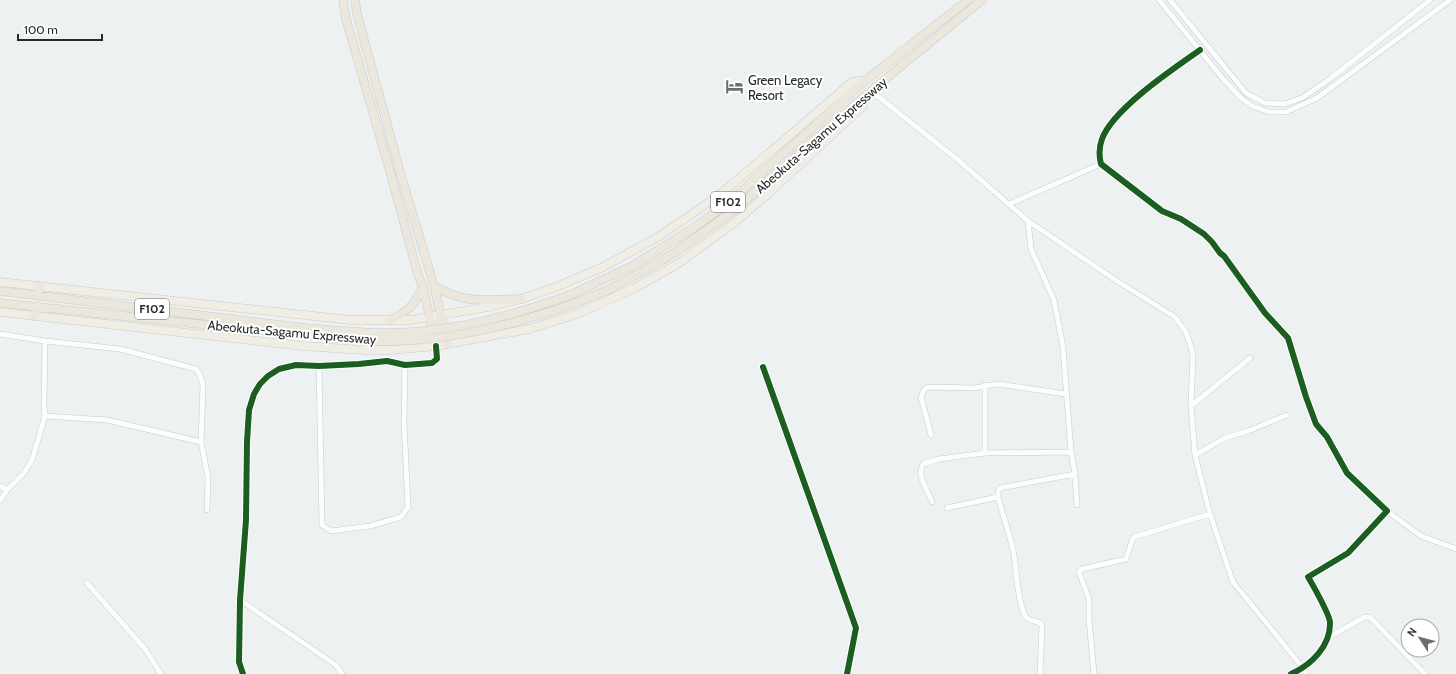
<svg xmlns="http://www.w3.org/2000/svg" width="1456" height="674" font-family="Cabin,sans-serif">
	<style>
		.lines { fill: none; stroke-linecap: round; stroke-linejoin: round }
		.minor-casing { stroke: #c9cccc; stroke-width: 6 }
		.primary-casing { stroke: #c9cbcb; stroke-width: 9 }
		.trunk-casing { stroke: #c9cbcb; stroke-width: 9 }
		.minor { stroke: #fcfdfd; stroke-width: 5 }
		.primary { stroke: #f0ede5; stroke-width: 8 }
		.trunk { stroke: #ece7dd; stroke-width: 8 }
		.trunk-bridge-casing { stroke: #c9cbcb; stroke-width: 9; stroke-linecap: butt }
		.trunk-bridge { stroke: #ece7dd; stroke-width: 8 }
		.cycleway-casing { stroke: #fff; stroke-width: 8 }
		.cycleway { stroke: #1b5e20; stroke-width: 6 }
		.labels { text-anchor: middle; stroke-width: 4; stroke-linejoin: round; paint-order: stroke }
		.shield { fill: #fff; stroke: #68696a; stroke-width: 1 }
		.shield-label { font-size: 12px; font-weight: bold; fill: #27292a }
		.poi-label { font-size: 13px; fill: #27292a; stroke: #fff; text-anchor: start }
		.street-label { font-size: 13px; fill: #27292a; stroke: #fff }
	</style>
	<rect width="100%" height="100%" fill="#edf1f2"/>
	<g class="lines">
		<defs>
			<path id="minor" d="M1159,0L1224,80L1241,98L1252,106L1269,112H1286L1317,98L1450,0
				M1170,0L1246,93L1265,103L1284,104L1302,98L1331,78L1430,0
				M1200,50C1173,69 1113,109 1102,139C1099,147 1099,156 1101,164L1162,211L1181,219L1204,234L1212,242L1220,253L1224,256L1265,313L1288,338L1306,397L1316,424L1327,437L1347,473L1387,511L1348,553L1308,577C1313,585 1329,614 1330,622C1331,646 1311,665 1291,674
				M868,93L875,94L958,160L1028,221L1117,281L1175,317L1186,332L1193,354L1191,406L1195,455L1210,514L1233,582L1303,668L1306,674
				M1009,204L1101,164
				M1028,221L1031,249L1054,300L1063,347L1071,452L1075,474L1077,505
				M0,334L45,341L120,349L196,369L200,375L203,385L201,442L208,477L207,510
				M319,366L322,525L331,531L370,526L401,517L408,507L404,422L405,365
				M763,367L856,628L847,674
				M1191,406L1250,358
				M45,416L107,420L201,442
				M931,435L921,397L924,390L928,387L974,388L998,384L1066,394
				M985,453L1071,452
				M1195,455L1225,438L1248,431L1287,415
				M0,486L7,490
				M0,501L7,490L24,473L32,460L45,416L44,406L45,341
				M932,502C928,491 916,475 923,464L939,459L985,453V385
				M947,508L998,497
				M1387,511L1421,536L1456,549
				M87,583L145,649L161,674
				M240,600L336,665L342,674
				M1329,637L1365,617H1370L1425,674
				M243,674L239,662L240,600L246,520L247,442L249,410L254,394L260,384L268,376L279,369L296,365L319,366L359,364L387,361L405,365L432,363L437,359L436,346
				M1040,674L1042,625C1038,620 1030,622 1026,617C1018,606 1016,568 1014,554C1010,535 1003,516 998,497V492L1000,488L1075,474
				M1094,674L1089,619V599L1079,572L1082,569L1126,559L1132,541L1134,537L1210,514"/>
			<path id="primary" d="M0,282L350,320H410L488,307L521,299L556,287L603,267L658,237L718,196L794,132L852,82L866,80
				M0,312L302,346L364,350H391L436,346L529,329L577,314L635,288L679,263L734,223L769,193L862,107L868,93"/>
			<path id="trunk" d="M343,0L346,19L391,175L418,275L423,287L436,346
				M355,0L357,14L400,172L434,286L447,344
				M434,286C443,291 453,296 464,298C482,302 502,299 521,299
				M0,291L305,328
				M570,295L632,266L695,227L728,203L866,80L968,0
				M38,296L39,286
				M0,303L304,335
				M573,304L608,290L638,274L674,253L733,211L868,93L982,0
				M35,316L37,306
				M389,321C407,312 414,306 423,287"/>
		</defs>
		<use href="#minor" class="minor-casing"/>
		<use href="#primary" class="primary-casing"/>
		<use href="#trunk" class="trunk-casing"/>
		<use href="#minor" class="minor"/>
		<use href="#primary" class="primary"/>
		<use href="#trunk" class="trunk"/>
		<defs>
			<path id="trunk-bridge" d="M305,328C331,330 357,333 384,333C448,333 510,317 570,295
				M304,335C331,338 358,341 386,341C450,341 513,325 573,304"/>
		</defs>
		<use href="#trunk-bridge" class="trunk-bridge-casing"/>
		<use href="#trunk-bridge" class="trunk-bridge"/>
		<defs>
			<path id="cycleway" d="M1200,50C1173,69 1113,109 1102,139C1099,147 1099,156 1101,164L1162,211L1181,219L1204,234L1212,242L1220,253L1224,256L1265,313L1288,338L1306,397L1316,424L1327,437L1347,473L1387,511L1348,553L1308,577C1313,585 1329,614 1330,622C1331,646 1311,665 1291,674
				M763,367L856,628L847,674
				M243,674L239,662L240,600L246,520L247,442L249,410L254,394L260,384L268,376L279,369L296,365L319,366L359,364L387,361L405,365L432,363L437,359L436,346"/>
		</defs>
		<use href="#cycleway" class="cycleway-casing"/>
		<use href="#cycleway" class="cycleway"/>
	</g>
	<defs>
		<symbol id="hotel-bare" viewBox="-9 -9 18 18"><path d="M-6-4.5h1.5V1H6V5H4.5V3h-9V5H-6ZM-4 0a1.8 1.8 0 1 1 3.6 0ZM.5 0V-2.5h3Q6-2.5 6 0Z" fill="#6c6f70" stroke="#fff" stroke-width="2.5" paint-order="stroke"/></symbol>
	</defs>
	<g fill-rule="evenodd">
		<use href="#hotel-bare" x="722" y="74" width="25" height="25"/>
	</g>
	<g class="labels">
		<g class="shield">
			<rect x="711" y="192" width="34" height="20" rx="3"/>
			<rect x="135" y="299" width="34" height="20" rx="3"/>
		</g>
		<g class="shield-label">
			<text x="728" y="206">F102</text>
			<text x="152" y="313">F102</text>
		</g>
		<g class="poi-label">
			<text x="748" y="85">Green Legacy<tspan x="748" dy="15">Resort</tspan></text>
		</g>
		<g class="street-label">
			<text transform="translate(821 135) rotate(-41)" y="5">Abeokuta-Sagamu Expressway</text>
			<text transform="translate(292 332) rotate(5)" y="5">Abeokuta-Sagamu Expressway</text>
		</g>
	</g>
	<g transform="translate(1420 638) rotate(306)"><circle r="19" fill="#ffffff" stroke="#a9a9aa"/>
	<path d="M0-3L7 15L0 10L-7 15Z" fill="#6c6f70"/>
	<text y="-6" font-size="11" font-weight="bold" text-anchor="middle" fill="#27292a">N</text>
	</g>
	<path d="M18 34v6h84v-6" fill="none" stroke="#27292a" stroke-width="2"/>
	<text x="24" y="34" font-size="12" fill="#27292a" stroke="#ffffff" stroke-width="3" paint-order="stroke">100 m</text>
</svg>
